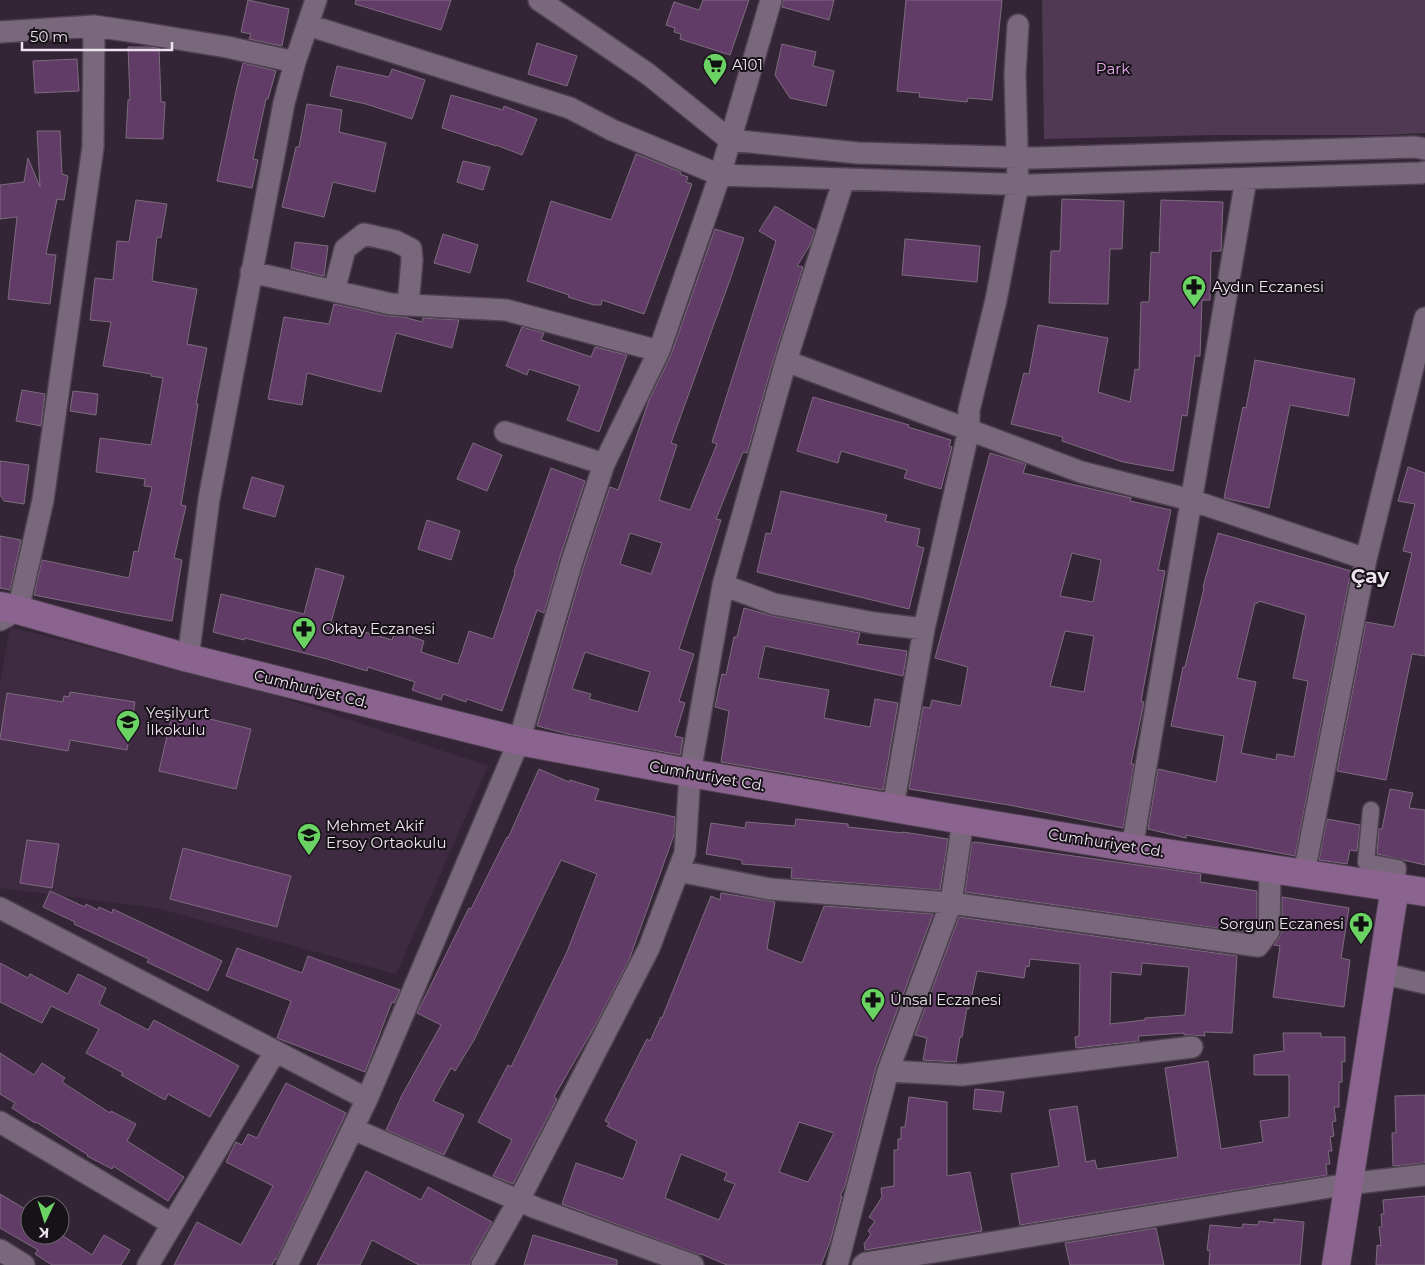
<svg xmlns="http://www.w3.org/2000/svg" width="1425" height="1265" font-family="Montserrat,sans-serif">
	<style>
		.built { fill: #3f2b41 }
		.green { fill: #503953 }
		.building { fill: #613c66; stroke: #7d6c7f; fill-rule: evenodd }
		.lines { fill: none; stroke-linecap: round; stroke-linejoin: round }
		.pedestrian-casing { stroke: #4d414f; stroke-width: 19 }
		.minor-casing { stroke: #4d414f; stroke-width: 24 }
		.secondary-casing { stroke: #4d414f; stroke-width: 30 }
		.pedestrian { stroke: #79687b; stroke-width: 16 }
		.minor { stroke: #79687b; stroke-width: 21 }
		.secondary { stroke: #8a638f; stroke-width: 28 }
		.labels { text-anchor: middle; stroke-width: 4; stroke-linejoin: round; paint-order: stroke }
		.poi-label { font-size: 15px; fill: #ede3ee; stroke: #171118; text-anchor: start }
		.park-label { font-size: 15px; fill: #e5aaec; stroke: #171118 }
		.street-label { font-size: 15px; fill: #ede3ee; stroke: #171118 }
		.district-label { font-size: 20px; font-weight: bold; fill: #ede3ee; stroke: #171118 }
	</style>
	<rect width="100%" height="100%" fill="#342536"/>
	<path class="built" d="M10,627L271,694L488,766L396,974L157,908L0,888V685Z"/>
	<path class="green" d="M1042,0H1425V133L1384,135H1214L1044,139Z"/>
	<path class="building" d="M248,0L289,9L282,46L249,39L251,34L241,32Z
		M356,0H451L441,30L355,4Z
		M703,0H749L730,55L680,39L681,34L674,32L675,28L666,25L674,2L699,10Z
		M783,0H834L829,20L782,7Z
		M906,0H1002L992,100L968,98L967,102L919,97L920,93L897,91Z
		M537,43L577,56L567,86L528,74Z
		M782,44L816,52L813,66L834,71L826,106L790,98L775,75Z
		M128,47H149L159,48L161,102H165L163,139L126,138L128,100H130Z
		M77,59L79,91L35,93L33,61Z
		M243,63L276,71L268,99H266L253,159L258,160L252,188L217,181L236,91Z
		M337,66L389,77L392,69L425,80L412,119L366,104L330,96Z
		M451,95L503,110L504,106L537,119L522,155L496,145V146L442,128Z
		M307,104L342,110L339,132L386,143L375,192L333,182L324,217L282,207L296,147H299Z
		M37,131H60L62,174L68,176L64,200L57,199L46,254L56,255L50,304L8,299L17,217L0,219V185L24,182L28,158L40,187Z
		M636,154L681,172L680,174L688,177L686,182L692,184L644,314L602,300L601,305H594L568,297L569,295L527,281L551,201L611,220Z
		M463,161L490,167L483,190L457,182Z
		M1062,199L1124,201L1122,249H1110L1108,304L1049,303L1051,251H1060Z
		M136,200L167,204L161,238L157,237L152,281L197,289L187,344L207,348L196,404H198L181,505L186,506L174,558L182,560L172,621L136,615L34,595L42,560L129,578L134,551L138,552L152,487L144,486L145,479L96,472L100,438L151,445L163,378L151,376V374L103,366L111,322L90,320L95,278L113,280L117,241L129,242Z
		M1161,200L1223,202L1221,251H1211L1210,300H1202L1200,356H1195L1187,416L1182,415L1173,471L1123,462L1062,441L1063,437L1011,424L1024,373L1029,374L1038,325L1108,338L1098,392L1130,402L1135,369L1139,370L1141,302H1149L1151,252L1159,253Z
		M775,206L815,230L810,245L797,266L803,267L774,358L747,453L743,452L716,519L721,520L679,649L694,654L679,701L685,703L675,736L683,738L680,755L568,734L537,726L584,565L610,487L618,490L649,400L671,355L715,229L744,238L731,277L671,443L677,445L659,500L690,510L717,444L712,442L776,241L759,231ZM630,533L662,543L651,574L620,564ZM585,652L650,672L638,712L589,699L591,694L572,689Z
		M443,234L478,245L470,273L434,263Z
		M905,239L980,246L977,282L902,275Z
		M295,242L328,246L324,276L291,268Z
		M334,304L388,316L404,317L422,322L423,318L459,320L452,348L396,333L381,392L307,373L302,405L268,399L284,317L329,324Z
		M522,327L544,333L541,340L591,357L595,347L627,355L599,432L567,420L580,386L529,369L527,375L506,366Z
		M1255,360L1355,379L1348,416L1290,405L1269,508L1224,498L1243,407L1246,408Z
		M22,390L45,394L41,426L16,421Z
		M73,391L98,394L96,415L70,411Z
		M813,397L909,425L908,427L951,440L949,446L952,447L941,489L904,478L907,470L841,451L838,463L797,451Z
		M473,443L502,455L487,491L457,479Z
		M990,453L1026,464L1023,473L1131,498L1130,501L1171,510L1158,570L1165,571L1141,701L1144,702L1131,764H1134L1123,828L1009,805L909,789L923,707L930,708L932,700L961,706L968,667L935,658ZM1072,553L1101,560L1093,602L1060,596ZM1065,631L1094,636L1084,692L1050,686Z
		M0,461L29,465L24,504L4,501L0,495Z
		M1408,467L1425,473V656L1412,654L1386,780L1337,771L1366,622L1394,627L1412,553L1403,551L1415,504L1398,501Z
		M551,468L585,481L560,557L544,613L537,610L502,711L467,699L466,702L443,694L441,700L412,690L415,682L368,667L367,671L327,659L245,638L244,640L213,632L221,594L304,614L316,568L344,576L331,622L392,640L395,631L424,641L421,652L458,664L469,631L493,639L515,573L514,572Z
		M252,477L284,486L275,517L243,508Z
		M781,491L887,515L885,521L920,529L917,546L924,548L909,609L757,572L766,533L771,534Z
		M427,520L460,531L451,560L418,549Z
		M1218,533L1351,571L1295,856L1186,835V838L1148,829L1158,769L1216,782L1224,736L1171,726L1183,667H1185L1204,588L1203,587ZM1259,601L1306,615L1293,678L1308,681L1294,757L1277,754L1276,760L1241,753L1256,682L1237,678L1255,603H1258Z
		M0,536L21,540L10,590L0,588Z
		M744,608L772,616L860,633L857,644L907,651L903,676L765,646L758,678L829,690L824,718L870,727L875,699L898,703L883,790L721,762L729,711L715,707L722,674L726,675L734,637H737Z
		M70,692L135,702L127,750L70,740L68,751L0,739L7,693L63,702L64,696L69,697Z
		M173,710L251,729L236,789L159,771Z
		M539,769L569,782L570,780L599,789L595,800L675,817L674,835L629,960L596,1024L554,1097L557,1099L513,1184L493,1176L512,1140L478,1122L508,1065L511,1067L567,952L597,874L561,860L474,1040L455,1071L451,1068L433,1101L464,1115L444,1155L386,1130L402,1095L441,1025L417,1013L469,908L471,909L507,837L508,838Z
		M1390,789L1413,793L1409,808L1425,810V865L1377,854L1379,829H1382Z
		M796,819L848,824V827L903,833V832L948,839L940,890L791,878L792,868L742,864V860L706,854L711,823L745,828L746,822L795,826Z
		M1327,819L1360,825L1357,851L1350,850L1347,864L1319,860Z
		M27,840L59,844L52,888L20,883Z
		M975,842L1201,874L1200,882L1257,891V927L1252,933L965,892L972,843Z
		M183,848L291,876L277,927L170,899Z
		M50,891L85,907L86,904L98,910L99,907L112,913L113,909L222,961L208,991L147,962L149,959L74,924L75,922L43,907Z
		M721,893L775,902L767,949L802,963L824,906L933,914L876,1067L845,1186L840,1196H842L830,1242L821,1265H727L701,1254L700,1255L562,1204L576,1163L623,1179L637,1141L607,1126L609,1123L605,1121L647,1039L650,1041L661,1017L662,1018L711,896L720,900ZM799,1122L834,1133L808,1182L779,1172ZM681,1154L727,1173L724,1180L735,1184L719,1220L665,1198Z
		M1282,897L1349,908L1341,958L1350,960L1344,1007L1273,997L1280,946L1274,945L1279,938L1282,931Z
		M959,917L1237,956L1232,1033L1204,1032L1205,1036L1191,1035H1184V1033L1138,1036L1139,1041L1076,1048L1075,1037L1079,1036L1080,964L1030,959L1029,967L1026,966L1024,978L977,971L969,1009L967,1008L962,1037H960L956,1062L923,1060L927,1038L915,1035ZM1142,963L1189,967L1185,1015L1145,1018V1020L1110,1024L1111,972L1141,975Z
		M237,948L302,973L308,956L400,990L394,1003L392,1002L365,1072L277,1038L291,1001L226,976Z
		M0,963L28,978L30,974L68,994L78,974L106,988L99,1004L148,1030L154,1020L239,1066L210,1117L168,1094L165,1100L121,1075L123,1073L86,1053L99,1029L51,1006L42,1023L0,1002Z
		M1283,1033H1321V1037H1345V1062L1342,1061V1082H1339V1107H1334L1336,1121L1332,1122L1334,1136L1330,1137L1332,1151H1328L1330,1164H1326L1327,1175L1020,1225L1011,1174L1059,1166L1049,1110L1077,1106L1086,1162L1095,1160L1097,1169L1178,1157L1165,1068L1208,1061L1221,1149L1263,1142L1260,1121L1289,1117V1075H1254V1055L1284,1051Z
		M0,1053L34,1075L42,1063L65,1078L62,1082L110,1113L111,1111L136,1124L127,1141L184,1177L168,1201L113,1166L112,1169L87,1156L88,1155L36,1122L35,1123L12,1108L15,1103L0,1094Z
		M286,1083L346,1113L276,1260L275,1259L272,1265H174L197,1222L241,1245L273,1186L226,1162L236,1142L242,1145L248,1134L257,1138Z
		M975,1089L1004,1092L1001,1112L973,1109Z
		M1425,1095V1163L1393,1166L1392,1133H1396L1395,1096Z
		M909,1097L947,1102V1176L970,1172L982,1231L865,1250L864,1244L871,1234L868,1231L875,1221L869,1217L882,1197L881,1188L894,1186V1150H898V1139H901V1127H905Z
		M366,1171L421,1200L428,1187L492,1222L471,1259L470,1265H419L372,1240L360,1265H317Z
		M0,1194L30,1212V1235L60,1234L92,1255L104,1235L130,1250L121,1265H52L35,1254L38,1250L0,1228Z
		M1425,1196V1265H1376L1377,1245L1381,1246L1379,1227H1382L1381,1214H1384L1383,1200Z
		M1274,1219L1304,1222L1300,1265H1209L1210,1251L1207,1250L1210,1225L1242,1228L1243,1224L1258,1225L1259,1221L1274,1223Z
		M1156,1228L1164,1265H1070L1065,1243Z
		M533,1235L617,1260V1265H524Z"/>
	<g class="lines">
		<defs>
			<path id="pedestrian" d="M1371,810L1366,862L1398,868L1395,887"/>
			<path id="minor" d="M539,0L648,74L730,140L858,153L1034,158L1415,147L1425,149
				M308,25L570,108L612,130L720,175L1032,185L1421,173L1425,172
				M0,32L94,26L142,33L227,47L295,62
				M251,272L391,304L506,310L659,351
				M334,291L345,249L364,234L395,241L411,249L412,260L408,305
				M786,361L1081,472L1191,500L1366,559
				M505,432L604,464
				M723,585L774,604L874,623L924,629
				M0,620L18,610L43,500L93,147L94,26
				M188,658L209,499L284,103L295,62L316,0
				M893,807L924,629L969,429V410L996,300L1018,185L1015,74L1018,25
				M1132,848L1246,179
				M678,871L770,889L951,903L1258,946L1269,931L1270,868
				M1304,873L1366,559L1425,318
				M0,908L367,1099
				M1381,973L1425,983
				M888,1071L962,1075L1192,1047
				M0,1122L172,1224
				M353,1129L536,1208L693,1265
				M0,1250L24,1265
				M148,1265L275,1052
				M287,1265L367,1099L519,741L572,561L604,464L659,351L720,175L771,0
				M482,1265L519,1200L649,948L685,853L690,773L723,585L786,361L844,179
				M837,1265L888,1071L951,903L963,820
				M863,1265L866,1263L1348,1184L1425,1175"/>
			<path id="secondary" d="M0,606L18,610L188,658L519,741L690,773L963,820L1132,848L1425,892
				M1336,1265L1395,887"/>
		</defs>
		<use href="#pedestrian" class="pedestrian-casing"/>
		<use href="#minor" class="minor-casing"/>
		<use href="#secondary" class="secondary-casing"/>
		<use href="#pedestrian" class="pedestrian"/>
		<use href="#minor" class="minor"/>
		<use href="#secondary" class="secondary"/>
	</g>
	<defs>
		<symbol id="supermarket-pin" viewBox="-11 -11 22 30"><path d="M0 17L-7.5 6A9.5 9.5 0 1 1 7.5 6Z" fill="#6ad363" stroke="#171118"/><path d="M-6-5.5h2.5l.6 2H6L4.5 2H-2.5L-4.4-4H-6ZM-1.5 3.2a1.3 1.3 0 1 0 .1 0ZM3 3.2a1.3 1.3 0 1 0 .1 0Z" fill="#111"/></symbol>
		<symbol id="pharmacy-pin" viewBox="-11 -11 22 30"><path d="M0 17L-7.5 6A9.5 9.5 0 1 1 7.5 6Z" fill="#6ad363" stroke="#171118"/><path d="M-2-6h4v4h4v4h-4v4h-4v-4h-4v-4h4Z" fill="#111"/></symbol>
		<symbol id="school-pin" viewBox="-11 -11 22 30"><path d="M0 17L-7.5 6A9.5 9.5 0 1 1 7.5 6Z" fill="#6ad363" stroke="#171118"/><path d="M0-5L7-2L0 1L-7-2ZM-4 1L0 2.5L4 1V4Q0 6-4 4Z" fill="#111"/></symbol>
	</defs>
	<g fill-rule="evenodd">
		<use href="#supermarket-pin" x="701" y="51" width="28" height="38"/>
		<use href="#pharmacy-pin" x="1180" y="273" width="28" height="38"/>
		<use href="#pharmacy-pin" x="290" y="615" width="28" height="38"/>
		<use href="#school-pin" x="114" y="708" width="28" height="38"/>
		<use href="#school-pin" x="295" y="821" width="28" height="38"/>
		<use href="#pharmacy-pin" x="1347" y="910" width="28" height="38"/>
		<use href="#pharmacy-pin" x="859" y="986" width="28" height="38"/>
	</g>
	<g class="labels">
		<g class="poi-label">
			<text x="732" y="70">A101</text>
			<text x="1212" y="292">Aydın Eczanesi</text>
			<text x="322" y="634">Oktay Eczanesi</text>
			<text x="146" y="718">Yeşilyurt<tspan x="146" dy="17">İlkokulu</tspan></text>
			<text x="326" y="831">Mehmet Akif<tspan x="326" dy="17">Ersoy Ortaokulu</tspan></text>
			<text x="1344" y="929" text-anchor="end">Sorgun Eczanesi</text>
			<text x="890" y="1005">Ünsal Eczanesi</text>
		</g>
		<g class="park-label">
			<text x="1113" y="74">Park</text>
		</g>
		<g class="street-label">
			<text transform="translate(311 689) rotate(14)" y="5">Cumhuriyet Cd.</text>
			<text transform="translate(707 776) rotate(10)" y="5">Cumhuriyet Cd.</text>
			<text transform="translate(1106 843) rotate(9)" y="5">Cumhuriyet Cd.</text>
		</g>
		<g class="district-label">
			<text x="1370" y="583">Çay</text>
		</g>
	</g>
	<g transform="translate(45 1220) rotate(184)"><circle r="24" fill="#171118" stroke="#6d656e"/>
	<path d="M0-4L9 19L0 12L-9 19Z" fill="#6ad363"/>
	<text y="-8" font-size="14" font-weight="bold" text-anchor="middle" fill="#ede3ee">K</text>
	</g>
	<path d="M22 42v8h150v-8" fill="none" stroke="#ede3ee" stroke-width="2.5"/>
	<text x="30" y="42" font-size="15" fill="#ede3ee" stroke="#171118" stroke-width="4" paint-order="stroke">50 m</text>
</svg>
